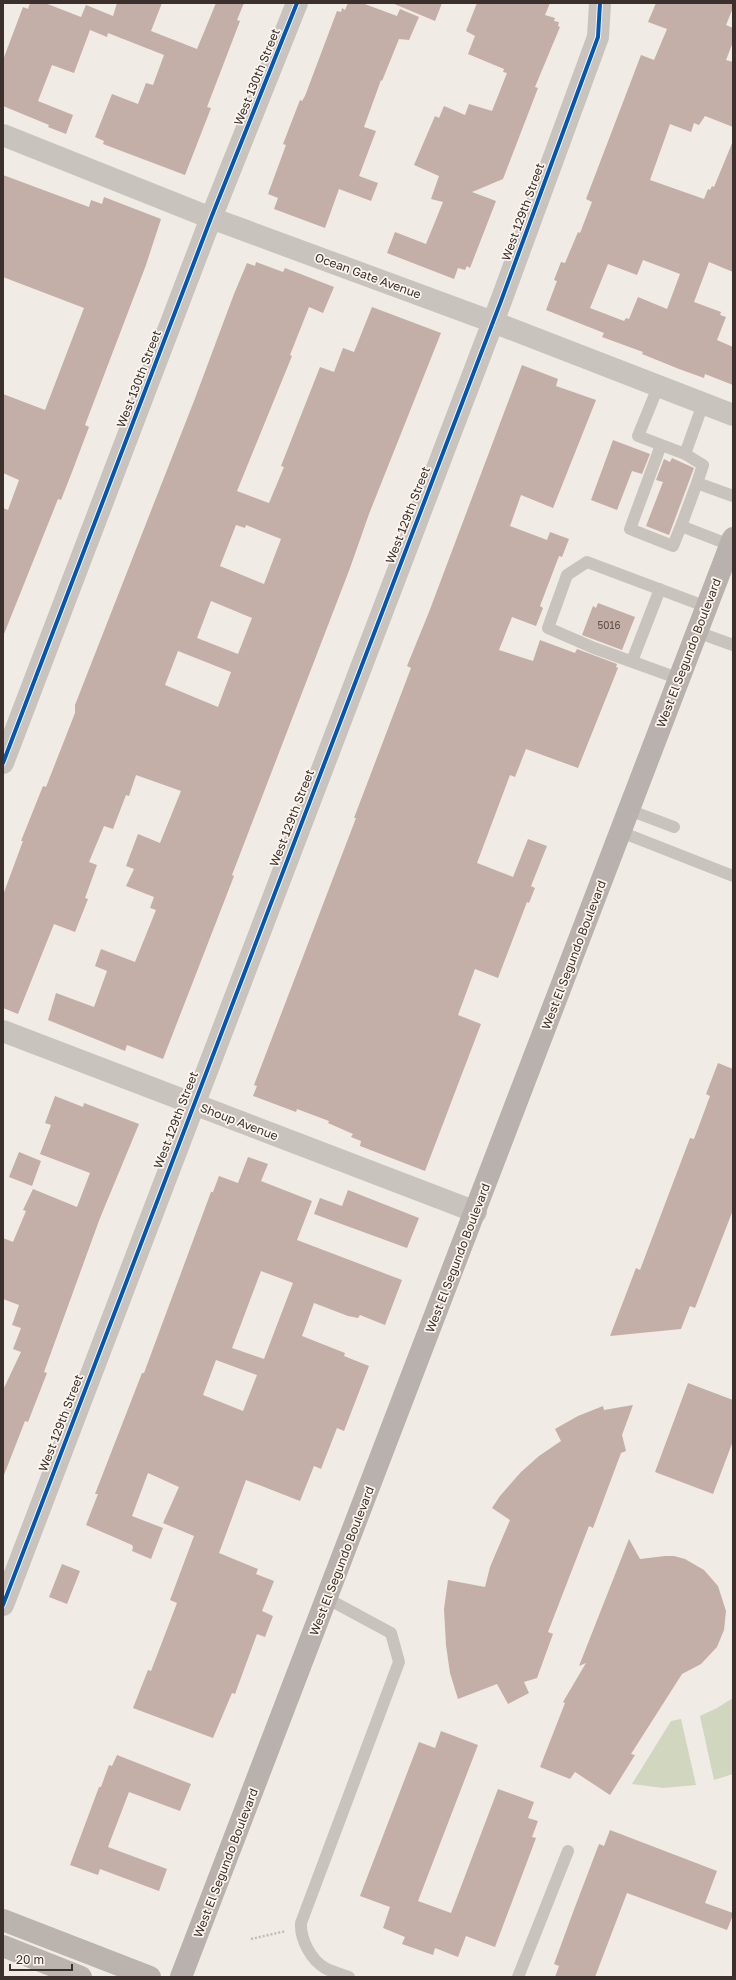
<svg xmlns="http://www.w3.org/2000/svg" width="736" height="1980" font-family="'Golos Text',sans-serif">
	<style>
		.green { fill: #d1d6bf }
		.building { fill: #c3afa7; fill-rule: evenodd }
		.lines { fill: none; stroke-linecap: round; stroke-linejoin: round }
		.path { stroke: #c2bbb6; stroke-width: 2.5; stroke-dasharray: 2 2; stroke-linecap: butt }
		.lane { stroke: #c9c3be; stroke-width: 12 }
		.street { stroke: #c9c3be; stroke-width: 22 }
		.secondary { stroke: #bab3ae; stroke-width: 22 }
		.primary { stroke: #b8b1ad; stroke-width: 22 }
		.cycleway-casing { stroke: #fbf5ee; stroke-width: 6 }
		.cycleway { stroke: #0057b8; stroke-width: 4 }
		.labels { text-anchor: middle; stroke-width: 3.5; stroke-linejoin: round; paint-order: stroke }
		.number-label { font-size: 10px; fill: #5d504a }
		.street-label { font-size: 12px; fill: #3b302b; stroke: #fbf5ee }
	</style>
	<rect width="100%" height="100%" fill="#f0ebe5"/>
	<path class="green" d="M733,1698V1774L714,1780L700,1716L717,1708Z
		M681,1719L696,1785L663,1788L632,1784L671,1721Z"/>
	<path class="building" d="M30,3H45L81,17L86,5L113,16L117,3H162L151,31L197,49L216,3H244L237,20L240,21L207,107L211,108L185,175L103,144L104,141L95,137L112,94L138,104L146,83L153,85L164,55L108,33L107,37L90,30L74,73L52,65L38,101L73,115L66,134L48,127L49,125L3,106V60L23,7L28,9Z
		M348,3H362L397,16L400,9L419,17L409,40L399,39L382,81L381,80L364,127L376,131L359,176L378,183L371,201L339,189L325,228L274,209L278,198L268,194L286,145L283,144L300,100L302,101L305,96L337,11L341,12L342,8L345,10Z
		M392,3H442L435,21Z
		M477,3H550L545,15L555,18L554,21L559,22L558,26L560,27L535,87L538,88L503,179L472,192L496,201L470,268L467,266L465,270L458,268L454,279L387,253L395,232L426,244L443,202L431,199L439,176L414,165L435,116L439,118L444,106L465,115L469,104L492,111L507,73L503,72L504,69L468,54L475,36L466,31Z
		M656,3H733V8L726,25L733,28V42L726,60L733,62V127L705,116L699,125L694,123L691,132L670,124L650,180L704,199L708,189L710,190L712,186L714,187L733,141V272L709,262L694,302L721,312L720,315L726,317L717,340L733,347V385L705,374L704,378L679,369L642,354L643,352L602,337L604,333L546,310L557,281L554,280L561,262L565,263L578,232L580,233L592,202L586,199L641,55L654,60L667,29L648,22ZM643,260L680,274L667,309L638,297L629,319L626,318L624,321L590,308L608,264L637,275Z
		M3,175L89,207L91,200L102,204L104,197L161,219L146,265L85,425L89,427L72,472L61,500L58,499L4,634H3V508L8,510L19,480L3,473V394L45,410L84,308L3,277Z
		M256,262L283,272L285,268L334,287L323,313L309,307L290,355L292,356L237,491L269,503L284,467L281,466L320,367L334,372L343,348L354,352L372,307L441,333L369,514L350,568L232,875L234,876L163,1059L127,1045L125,1051L48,1020L56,993L94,1007L107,971L95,966L101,949L135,962L156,910L150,908L154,897L126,886L134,869L126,866L138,834L160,843L181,791L136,775L129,796L126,795L113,829L104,826L89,862L97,865L85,898L88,899L75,932L54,924L18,1014L3,1008V895L23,841H21L43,786L46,787L75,713V705L194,401L234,294L247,263L255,266ZM236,525L245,528L246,525L281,539L264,584L220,566ZM211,601L252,618L238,654L197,638ZM178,651L231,672L218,707L165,685Z
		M522,365L558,379L556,386L596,400L553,508L521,495L510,526L547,540L550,532L569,539L562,557L559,556L540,606L543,608L536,626L512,617L499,650L533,661L540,640L575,653L577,649L617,664L616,667L618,668L578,768L526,749L515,777L510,775L477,863L513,877L528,839L547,846L531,886L535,888L529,903L527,902L498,978L475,969L458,1015L481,1024L425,1171L360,1146L361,1141L351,1137L353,1134L328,1123L329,1121L297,1109L296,1112L253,1096L257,1086L254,1085L356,818H354L411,668L407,666L429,612Z
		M613,440L650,454L642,474L632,471L617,510L591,500Z
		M672,458L694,468L669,535L646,526L663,482L656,480L664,459L670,462Z
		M598,603L635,617L622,650L582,635L593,606L596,608Z
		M718,1063L733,1069V1210L695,1308L690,1306L681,1329L610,1336L636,1268L640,1270L690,1138L694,1139L710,1096L706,1094Z
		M55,1096L83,1107L84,1103L139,1124L100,1218L44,1372L47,1373L28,1422L25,1421L4,1475L3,1390L21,1352L13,1349L21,1328L12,1325L19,1305L3,1299V1238L13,1242L26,1211L23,1210L33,1189L77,1207L90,1173L40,1154L51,1125L45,1123Z
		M19,1152L41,1161L32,1186L9,1177Z
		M248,1157L268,1164L261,1181L312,1201L297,1240L402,1280L385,1325L360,1315L358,1318L348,1316L314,1303L302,1336L345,1353L344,1356L369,1366L344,1431L337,1428L321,1469L314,1466L300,1501L246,1480L219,1553L258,1569L256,1574L274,1581L262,1611L273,1616L265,1637L257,1634L235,1694L232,1693L213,1738L133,1708L148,1670L151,1671L177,1603L170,1600L194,1536L163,1523L179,1487L148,1473L132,1516L163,1528L151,1559L132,1551L133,1547L132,1545L86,1525L98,1494H95L142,1373H144L211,1192H213L219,1176L238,1183ZM261,1271L293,1283L264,1359L232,1348ZM216,1360L257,1375L243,1411L203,1395Z
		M348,1190L419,1218L407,1248L314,1214L320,1198L342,1206Z
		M688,1383L733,1400V1441L713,1494L655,1472Z
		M633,1405L622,1435L626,1451L621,1453L593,1528L589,1526L548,1632L553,1634L537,1678L524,1682L529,1693L508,1704L497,1684L458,1699L450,1673L446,1645L444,1609L448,1580L485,1587L490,1567L510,1520L492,1508L500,1496L521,1472L539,1456L561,1441L555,1429L578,1416L603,1406L604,1410Z
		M629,1539L640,1559L665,1556H674L685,1559L704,1570L718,1586L726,1611L724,1630L717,1647L701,1664L682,1674L631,1754L635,1755L610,1795L575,1772L570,1779L540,1767L565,1703L563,1702L586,1663L579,1666Z
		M62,1564L80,1571L67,1604L49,1597Z
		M441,1731L478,1745L418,1901L451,1913L498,1789L534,1802L528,1818L538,1821L532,1837L536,1838L495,1947L466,1936L458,1957L435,1948L433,1955L402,1944L405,1937L383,1928L390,1907L360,1896L419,1742L435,1748Z
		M117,1755L191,1784L180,1811L129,1792L108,1847L167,1869L159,1891L100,1869L98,1875L70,1865L99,1787H101L109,1765L112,1766Z
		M610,1830L717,1871L705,1903L733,1913V1915L727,1930L627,1893L595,1977H555L559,1966L554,1964L575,1907L599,1844L604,1846Z"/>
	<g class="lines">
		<path class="path" d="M251,1939L286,1931"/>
		<path class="lane" d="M658,387L638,436L685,454
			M703,404L685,454L703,465L697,483L733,496
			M661,445L630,529L673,546L681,526
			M697,483L681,526L730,545
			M697,632L733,645
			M632,661L660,589
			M680,679L594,648L548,628L567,575L587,562L707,607
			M629,810L674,827
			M621,832L733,876
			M328,1599L391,1633L399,1662L301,1923C300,1939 311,1960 325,1968C332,1972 341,1974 349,1977
			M518,1977L568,1851"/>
		<path class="street" d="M3,135L211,218L493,322L733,415
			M3,763L211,218L297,3
			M3,1031L476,1212
			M3,1605L501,301L598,37L600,3"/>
		<path class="secondary" d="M3,1920L150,1977
			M3,1946L81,1977"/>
		<path class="primary" d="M181,1977L733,538"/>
		<defs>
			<path id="cycleway" d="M3,763L211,218L297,3
				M3,1605L501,301L598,37L600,3"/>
		</defs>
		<use href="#cycleway" class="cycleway-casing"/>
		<use href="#cycleway" class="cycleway"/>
	</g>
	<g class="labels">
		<g class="number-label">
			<text x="609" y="629">5016</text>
		</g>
		<g class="street-label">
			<text transform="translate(257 77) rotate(-68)" y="4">West 130th Street</text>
			<text transform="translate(523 212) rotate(-70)" y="4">West 129th Street</text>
			<text transform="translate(368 276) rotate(20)" y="4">Ocean Gate Avenue</text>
			<text transform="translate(139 379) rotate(-69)" y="4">West 130th Street</text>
			<text transform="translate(408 515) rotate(-69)" y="4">West 129th Street</text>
			<text transform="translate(689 653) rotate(-69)" y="4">West El Segundo Boulevard</text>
			<text transform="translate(292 818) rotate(-69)" y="4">West 129th Street</text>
			<text transform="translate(574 955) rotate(-69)" y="4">West El Segundo Boulevard</text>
			<text transform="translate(176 1120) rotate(-69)" y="4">West 129th Street</text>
			<text transform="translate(239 1122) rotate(21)" y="4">Shoup Avenue</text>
			<text transform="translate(458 1258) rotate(-69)" y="4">West El Segundo Boulevard</text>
			<text transform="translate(61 1423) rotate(-69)" y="4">West 129th Street</text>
			<text transform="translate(342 1561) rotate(-69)" y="4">West El Segundo Boulevard</text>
			<text transform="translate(226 1863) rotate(-69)" y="4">West El Segundo Boulevard</text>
		</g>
	</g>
	<rect width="736" height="1980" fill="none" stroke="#3b302b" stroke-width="8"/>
	<path d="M10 1964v6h62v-6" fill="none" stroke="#3b302b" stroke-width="2"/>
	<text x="16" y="1964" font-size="12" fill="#3b302b" stroke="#fbf5ee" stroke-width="3" paint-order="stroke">20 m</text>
</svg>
